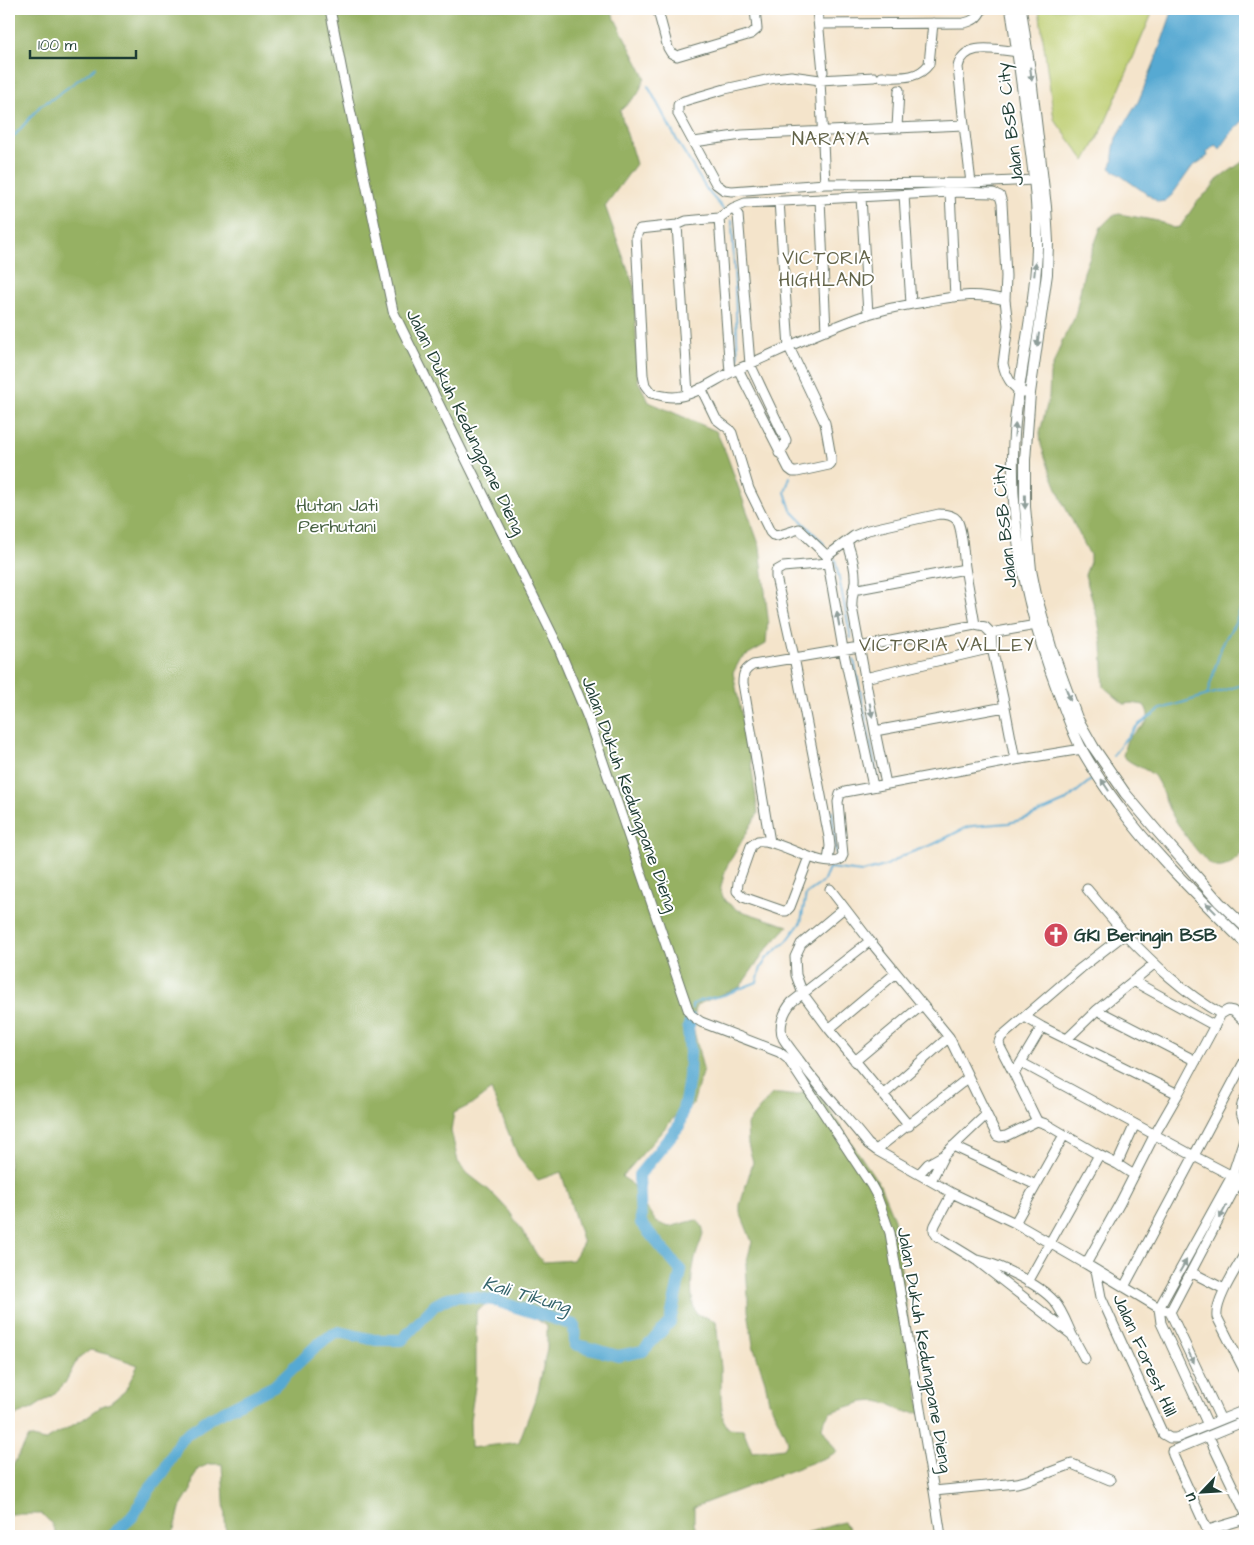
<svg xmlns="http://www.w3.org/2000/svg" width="1254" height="1545" font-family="'Architects Daughter',sans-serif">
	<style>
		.green { fill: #bece71; stroke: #6e8652 }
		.forest { fill: #96b163; stroke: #5a774c; fill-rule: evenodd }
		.water { fill: #57a9d2; stroke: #3b7383 }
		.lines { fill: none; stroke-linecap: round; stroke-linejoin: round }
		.stream { stroke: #57a9d2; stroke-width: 2 }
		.river { stroke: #57a9d2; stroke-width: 12 }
		.minor-casing { stroke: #6a7769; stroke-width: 11 }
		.tertiary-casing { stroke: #6a7769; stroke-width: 12 }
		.minor { stroke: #fff; stroke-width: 9 }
		.tertiary { stroke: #fff; stroke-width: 10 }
		.oneway { fill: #8f9e9a }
		.labels { text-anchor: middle; stroke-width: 4; stroke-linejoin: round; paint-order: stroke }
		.street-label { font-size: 18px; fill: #1f3d34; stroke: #fff }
		.park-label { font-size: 18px; fill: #476143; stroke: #fff }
		.poi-label { font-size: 18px; font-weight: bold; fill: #1f3d34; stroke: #fff; text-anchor: start }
		.neighbourhood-label { font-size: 19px; letter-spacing: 1px; fill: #636449; stroke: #fff }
		.water-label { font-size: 19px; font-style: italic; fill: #33636b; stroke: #fff }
	</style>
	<rect width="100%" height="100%" fill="#fff"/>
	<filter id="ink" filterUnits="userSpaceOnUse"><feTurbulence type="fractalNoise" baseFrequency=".02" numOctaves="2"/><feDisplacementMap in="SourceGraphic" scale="10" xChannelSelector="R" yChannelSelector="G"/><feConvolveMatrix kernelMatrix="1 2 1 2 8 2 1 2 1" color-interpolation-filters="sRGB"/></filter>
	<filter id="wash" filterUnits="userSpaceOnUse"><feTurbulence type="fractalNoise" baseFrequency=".0096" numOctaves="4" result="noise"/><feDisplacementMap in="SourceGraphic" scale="20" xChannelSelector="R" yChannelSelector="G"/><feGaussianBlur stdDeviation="1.12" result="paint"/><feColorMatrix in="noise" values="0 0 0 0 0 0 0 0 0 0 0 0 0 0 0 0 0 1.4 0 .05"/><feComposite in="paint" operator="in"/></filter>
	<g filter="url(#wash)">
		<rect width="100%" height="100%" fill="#f4e4cb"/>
		<path class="green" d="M1039,9H1154L1102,130L1085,161L1054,119Z"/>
		<path class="forest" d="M9,9H611L613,15L645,77L638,94L620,111L636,164L605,206L634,287L638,381L649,402L716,431L726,453L760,547L768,618L766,644L741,658L733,673L750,755L758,813L726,868L720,890L725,901L738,910L788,926L765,951L740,987L696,1005L693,1027L703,1069L693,1104L677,1114L622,1177L630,1182L656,1222L669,1227L696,1220C700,1223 704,1227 703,1233C702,1240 698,1248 696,1255C691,1273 689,1296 696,1314L716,1321L721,1368V1399L723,1419L728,1428L743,1429L752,1452L784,1448L787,1443L786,1437L769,1401L765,1381L753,1345L748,1310V1297L746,1264L752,1242L740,1212V1205L753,1162L748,1144L747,1124L772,1094C794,1093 791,1101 813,1086L880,1185L894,1219L921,1413L903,1412L890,1404L877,1401L863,1402L831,1412L824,1420L822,1428L837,1452L827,1457L694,1507V1524L698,1536H226L222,1464H209L198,1469L193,1479L191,1490L180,1508L175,1529L169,1536H57L51,1523L42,1514H9V1472L29,1437L44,1441L82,1420L102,1406L110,1403L125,1391L138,1365L110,1355L90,1350L77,1360L65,1383L53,1395L32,1409L9,1418ZM491,1090L518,1156L538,1180L561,1172L583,1243L573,1260L543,1262L537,1255L525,1235L509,1211L490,1191L467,1173L458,1162L451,1130L454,1113L474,1103ZM496,1297L513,1304L547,1326V1348L538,1391L519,1442L471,1448L470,1420L476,1380V1311Z
			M1245,160V849C1240,856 1228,869 1217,867C1204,866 1175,821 1169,809C1164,799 1161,786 1155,777C1149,769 1131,765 1123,756C1124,751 1125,745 1127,740C1136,728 1157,724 1144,705L1131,703L1124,704L1104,687L1102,643L1098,620L1085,575L1090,562V555L1063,503L1050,471L1041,445L1040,432L1049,397L1050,374L1062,341L1075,317L1084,272L1101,227L1112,216L1119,214L1158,221L1173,228L1180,227L1199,199L1209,191L1217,180Z
			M843,1522L848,1527L851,1536H796Z"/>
		<path class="water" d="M1173,9H1245V117L1244,120L1232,132L1220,149L1215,145L1207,152L1208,156L1192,167L1172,195L1165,201L1158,202L1110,168L1113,161C1112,158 1115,142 1116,138L1138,102L1155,61Z"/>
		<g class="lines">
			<path class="stream" d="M648,86L679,144L707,190L724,210
				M9,142L41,105L52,99L96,67
				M732,220L738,360
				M749,379L777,435
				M790,477L785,492L791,510L824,544
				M835,559L851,638
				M854,660L877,776
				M1207,695L1222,645L1236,621L1245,597
				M1113,756L1121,744L1138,725L1161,709L1245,684
				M832,810L836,854
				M692,1009V1005L699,1001L724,995L757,982L761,968L767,958L787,941L801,922L806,894L823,882L829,868L862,872L878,868L887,865L904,855L934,844L965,828L972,826L1009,823L1027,818L1064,802L1091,780"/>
			<path class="river" d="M111,1536L132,1517L149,1490L164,1471L181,1438L210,1418L274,1386L316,1346L332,1335L339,1332L375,1340H402L435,1305L448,1298L460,1296L493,1300L574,1325L575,1344L618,1356L643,1351L670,1322L681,1271L641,1223L639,1175L679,1126L686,1097L689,1077L690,1052L688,1028L691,1019"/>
		</g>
	</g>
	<g filter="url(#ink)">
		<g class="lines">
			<defs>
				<path id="minor" d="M330,9L342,71L393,311L557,644L588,718L689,1012L691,1015L701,1022L779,1052L788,1059L871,1185L876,1194L890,1233L934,1491L941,1536
					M817,9L823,72
					M658,11L668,48L671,53L677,56L751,34L757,29L755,9
					M819,24L964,23C973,21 978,18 982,9
					M874,77L820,80L791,76L775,78L725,89L684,101L678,105V114L716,184L724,190L732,191L825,184L971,183L1034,180
					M882,77C899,77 918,80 929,64L933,23
					M820,80L825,184
					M964,125L958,67C964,38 1003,52 1024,52
					M897,128L899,90
					M694,142L742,135L964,125L971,183
					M950,192L993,193L1000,196L1002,203L1006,276L1005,300
					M904,195L911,304
					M861,197L868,314
					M820,199L826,331
					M733,208L745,203L950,192L955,297
					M719,218L730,373
					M677,225L688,394
					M738,369L789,469L793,472H797L829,465L831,463V457L825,423L789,347L779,201
					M701,388L716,419L729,429L732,433L749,489L770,532L773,535L777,536L799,529L827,556
					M779,453L785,445L786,440L750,364L738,215L733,208L719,218L686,221L677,225L640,229L638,232L636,237L643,375L645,385L651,393C658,395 666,397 673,397C694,397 717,378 736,370C779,351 822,330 866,315C886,308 909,305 929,301C958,296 975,292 1005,300L1008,325L1003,364C1005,374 1012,389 1023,392
					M847,541C851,554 856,568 855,582C854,591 851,598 852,607L875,731L886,784
					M828,563L843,649L873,786
					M853,590L965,569
					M991,633L992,648L1005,707L1015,760L1082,749
					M865,678L992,648
					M875,731L1005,707
					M770,842L743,683C743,674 744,670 753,665L859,647L975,625L985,627L991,633L1042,624
					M809,857L790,907L786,911H783L743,897L737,891L738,883L751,846L758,841C778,838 824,872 841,859L843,855L838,802L840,794L845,792L1015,760
					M828,861L830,846L829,837L794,657L776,577V571L783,567L828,563L827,556L854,536L868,530L939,514C945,514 953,515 957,520C963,530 963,554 965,567C968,586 972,605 975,625
					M830,889L870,941L949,1037L997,1136L1000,1137L1006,1136L1037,1121
					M844,908L801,944L795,957L796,975L803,994L829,1029L909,1126
					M1125,934C1154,964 1184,993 1221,1014
					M870,941L792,1002C784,1011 778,1026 783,1038C787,1045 794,1053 799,1060C820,1089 846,1116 868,1144L876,1150L952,1193L1015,1223L1086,1264
					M1133,981L1215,1026
					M1097,1010L1196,1061
					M1025,1017L1042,1027L1178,1094L1155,1134L1120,1203L1086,1264L1159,1308L1170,1312
					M1042,1027L1014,1074L1037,1121L1046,1124L1099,1155L1117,1164L1134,1175
					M829,1029L896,973
					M1067,1039L1097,1010L1154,964
					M855,1061L922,1005
					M1022,1063L1194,1156L1238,1179
					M1014,1074L1000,1047L999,1042L1001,1037L1081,968L1125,934L1087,889
					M1178,1094L1221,1014L1228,1010L1233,1011L1245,1022
					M883,1095L949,1037
					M1245,1098C1240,1106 1240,1114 1245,1122
					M953,1146L1036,1185
					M876,1150L968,1078
					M1117,1164L1135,1124
					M919,1174L928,1164L944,1155
					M931,1181L944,1155L986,1115
					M952,1193L935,1225C933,1230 934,1232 937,1236L976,1260L1072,1335C1067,1324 1062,1310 1054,1301C1040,1285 997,1263 976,1260
					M1015,1223L1064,1135
					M1245,1253C1237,1268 1215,1300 1217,1317L1245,1372
					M1096,1270L1101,1297L1163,1434L1170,1438H1176L1245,1410
					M1191,1272L1224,1289
					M1028,1282L1099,1155
					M1124,1287L1245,1060
					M1072,1335L1085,1359
					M1221,1420L1170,1312L1245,1169
					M1208,1425L1161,1323L1159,1308L1232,1176L1245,1136
					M1209,1437L1245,1512
					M934,1491L1017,1483L1032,1479L1072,1464L1110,1480
					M1208,1530L1245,1519
					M1210,1536L1173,1455L1172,1451L1245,1421"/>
				<path id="tertiary" d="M1011,9C1017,47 1022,86 1027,124C1032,159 1037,195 1037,230C1039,306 1014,381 1013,457C1011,536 1029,615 1057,689C1065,710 1072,731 1082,750C1093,769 1105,788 1118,805C1154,855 1202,900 1245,943
					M1021,9L1031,78L1046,207L1048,242L1047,274L1030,393L1025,460V507L1031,570L1036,595L1051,647L1077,718L1094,748L1125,793L1157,831L1219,902L1245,927"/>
			</defs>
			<use href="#minor" class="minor-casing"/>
			<use href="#tertiary" class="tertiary-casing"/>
			<use href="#minor" class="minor"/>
			<use href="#tertiary" class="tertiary"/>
		</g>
		<defs><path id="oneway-solid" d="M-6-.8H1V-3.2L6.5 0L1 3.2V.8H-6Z" transform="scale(1.25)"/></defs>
		<g class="oneway">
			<use href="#oneway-solid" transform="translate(1031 74) rotate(83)"/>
			<use href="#oneway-solid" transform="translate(1035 269) rotate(-84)"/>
			<use href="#oneway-solid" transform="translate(1038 340) rotate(98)"/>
			<use href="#oneway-solid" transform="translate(1015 430) rotate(-85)"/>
			<use href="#oneway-solid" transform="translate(1025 502) rotate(89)"/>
			<use href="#oneway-solid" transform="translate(838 619) rotate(-100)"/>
			<use href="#oneway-solid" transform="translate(1068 694) rotate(70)"/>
			<use href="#oneway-solid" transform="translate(871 710) rotate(79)"/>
			<use href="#oneway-solid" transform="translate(1105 785) rotate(-123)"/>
			<use href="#oneway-solid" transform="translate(1211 908) rotate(-134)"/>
			<use href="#oneway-solid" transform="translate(1223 1212) rotate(118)"/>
			<use href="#oneway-solid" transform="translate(1183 1266) rotate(-60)"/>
			<use href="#oneway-solid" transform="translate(1191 1357) rotate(65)"/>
		</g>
	</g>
	<defs>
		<symbol id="church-disc" viewBox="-11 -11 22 22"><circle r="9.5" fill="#d1495b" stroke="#fff"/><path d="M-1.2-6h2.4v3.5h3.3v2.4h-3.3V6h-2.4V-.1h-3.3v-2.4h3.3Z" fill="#fff"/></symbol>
	</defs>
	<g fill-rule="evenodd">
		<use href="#church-disc" x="1042" y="921" width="28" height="28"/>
	</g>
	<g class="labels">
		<g class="street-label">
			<text transform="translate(1010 124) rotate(-97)" y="6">Jalan BSB City</text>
			<text transform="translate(466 422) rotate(64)" y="6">Jalan Dukuh Kedungpane Dieng</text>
			<text transform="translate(1004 526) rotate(-96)" y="6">Jalan BSB City</text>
			<text transform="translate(630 794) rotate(70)" y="6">Jalan Dukuh Kedungpane Dieng</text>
			<text transform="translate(925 1350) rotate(80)" y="6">Jalan Dukuh Kedungpane Dieng</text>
			<text transform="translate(1145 1355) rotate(66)" y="6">Jalan Forest Hill</text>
		</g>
		<g class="park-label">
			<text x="337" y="511">Hutan Jati<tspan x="337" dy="21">Perhutani</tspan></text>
		</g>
		<g class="poi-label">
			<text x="1074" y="941">GKI Beringin BSB</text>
		</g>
		<g class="neighbourhood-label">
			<text x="831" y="145">NARAYA</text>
			<text x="827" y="264">VICTORIA<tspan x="827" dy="22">HIGHLAND</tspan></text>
			<text x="947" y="651">VICTORIA VALLEY</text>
		</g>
		<g class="water-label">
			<text transform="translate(527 1294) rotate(16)" y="7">Kali Tikung</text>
		</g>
	</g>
	<rect width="1254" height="1545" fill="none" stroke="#fff" stroke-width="30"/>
	<g transform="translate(1202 1492) rotate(245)" stroke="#ffffff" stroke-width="4" paint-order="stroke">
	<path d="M0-4L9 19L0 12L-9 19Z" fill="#1f3d34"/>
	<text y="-8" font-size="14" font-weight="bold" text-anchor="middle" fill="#1f3d34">U</text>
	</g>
	<path d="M30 50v8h106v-8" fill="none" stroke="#1f3d34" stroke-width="2.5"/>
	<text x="38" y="50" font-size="15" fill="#1f3d34" stroke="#ffffff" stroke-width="4" paint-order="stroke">100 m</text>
</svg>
